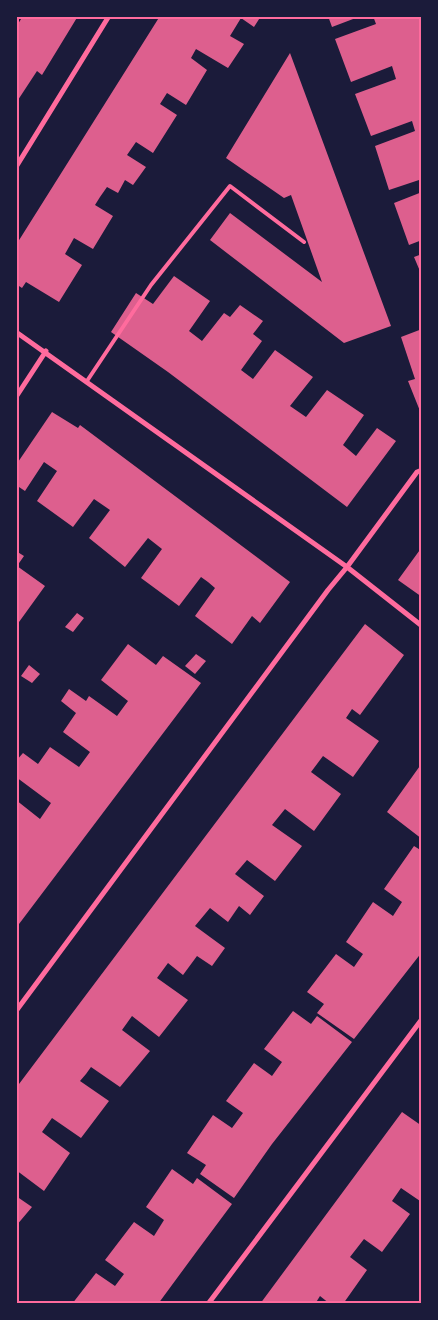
<svg xmlns="http://www.w3.org/2000/svg" width="438" height="1320" font-family="Cabin,sans-serif">
	<style>
		.building { fill: #dd5f8e }
		.lines { fill: none; stroke-linecap: round; stroke-linejoin: round }
		.service { stroke: #ff6b9d; stroke-width: 4 }
		.minor { stroke: #ff6b9d; stroke-width: 5 }
		.neatline { fill: none; stroke: #ff6b9d; stroke-width: 2 }
	</style>
	<rect width="100%" height="100%" fill="#1b1b3a"/>
	<path class="building" d="M23,16H78L42,75L37,71L16,103V27Z
		M160,16H261L254,27L241,18L230,36L244,44L228,68L196,49L191,58L207,70L186,105L167,93L160,104L177,115L153,153L136,142L127,155L146,167L133,185L125,180L118,193L107,187L100,197L95,205L113,216L93,249L74,238L65,254L82,265L59,302L26,282L22,288L16,284V245Z
		M328,16H361L332,27Z
		M373,16H421L422,18V179L389,190L375,146L415,131L412,121L371,136L355,94L396,79L392,66L351,82L335,39L376,24Z
		M290,53L391,326L344,343L210,240L230,213L322,282L291,195L284,198L226,158Z
		M422,192V240L409,245L394,203Z
		M422,254V276L414,257Z
		M174,276L210,301L189,331L202,341L224,313L230,317L240,305L263,321L253,334L262,341L241,370L253,379L275,350L313,377L290,406L306,417L327,390L364,415L343,445L356,456L377,428L396,441L347,507L168,372L111,332L136,293L153,304Z
		M422,329V416L408,381L415,379L401,337Z
		M52,412L78,428L80,425L290,582L260,623L252,616L232,644L195,616L215,588L208,582L201,577L179,606L141,578L162,549L148,538L125,567L89,538L110,510L94,499L73,527L37,501L57,471L44,462L25,491L16,485V465Z
		M422,547V597L398,580Z
		M16,551L24,556L17,566L45,586L19,622L16,620Z
		M77,613L84,618L73,632L65,627Z
		M365,624L404,655L360,715L352,709L346,718L379,741L353,777L323,756L311,772L341,794L314,831L285,809L272,825L302,846L275,881L247,860L235,874L264,896L250,915L239,906L228,922L210,908L195,926L225,948L212,966L197,956L183,975L168,963L157,978L188,1000L159,1037L132,1016L122,1030L150,1051L120,1087L91,1067L86,1074L80,1081L109,1101L81,1138L52,1118L42,1132L70,1153L44,1191L16,1170V1088Z
		M128,644L156,665L163,656L201,683L16,928V800L40,819L51,803L16,777V761L23,753L38,764L50,747L79,767L90,752L63,732L76,713L61,701L69,689L86,701L89,696L117,716L128,701L101,680Z
		M196,654L206,661L195,674L185,666Z
		M29,665L40,674L32,683L21,676Z
		M422,763V839L387,812Z
		M414,846L422,851V952L354,1039L317,1013L324,1004L307,992L336,954L354,967L363,954L346,942L373,902L393,916L402,902L384,889Z
		M293,1011L311,1024L317,1016L352,1042L272,1144L234,1198L200,1174L206,1165L187,1153L213,1115L232,1128L243,1113L226,1101L254,1063L272,1076L282,1062L264,1049Z
		M402,1112L422,1126V1198L420,1201L401,1188L392,1201L410,1214L382,1252L364,1239L350,1257L367,1270L343,1304H330L320,1296L315,1304H260Z
		M172,1169L193,1184L197,1178L232,1204L197,1251L158,1304H72L96,1273L115,1286L124,1274L105,1260L134,1222L154,1236L164,1220L146,1207Z
		M16,1196L32,1207L16,1226Z"/>
	<g class="lines">
		<path class="service" d="M87,381L151,285L230,186L304,242"/>
		<path class="minor" d="M16,167L109,16
			M16,332L347,567L422,626
			M16,397L46,351
			M16,1011L328,590L347,567L417,472L422,470
			M208,1304L422,1019"/>
	</g>
	<rect width="438" height="1320" fill="none" stroke="#1b1b3a" stroke-width="35"/>
	<rect x="18" y="18" width="402" height="1284" class="neatline"/>
</svg>
